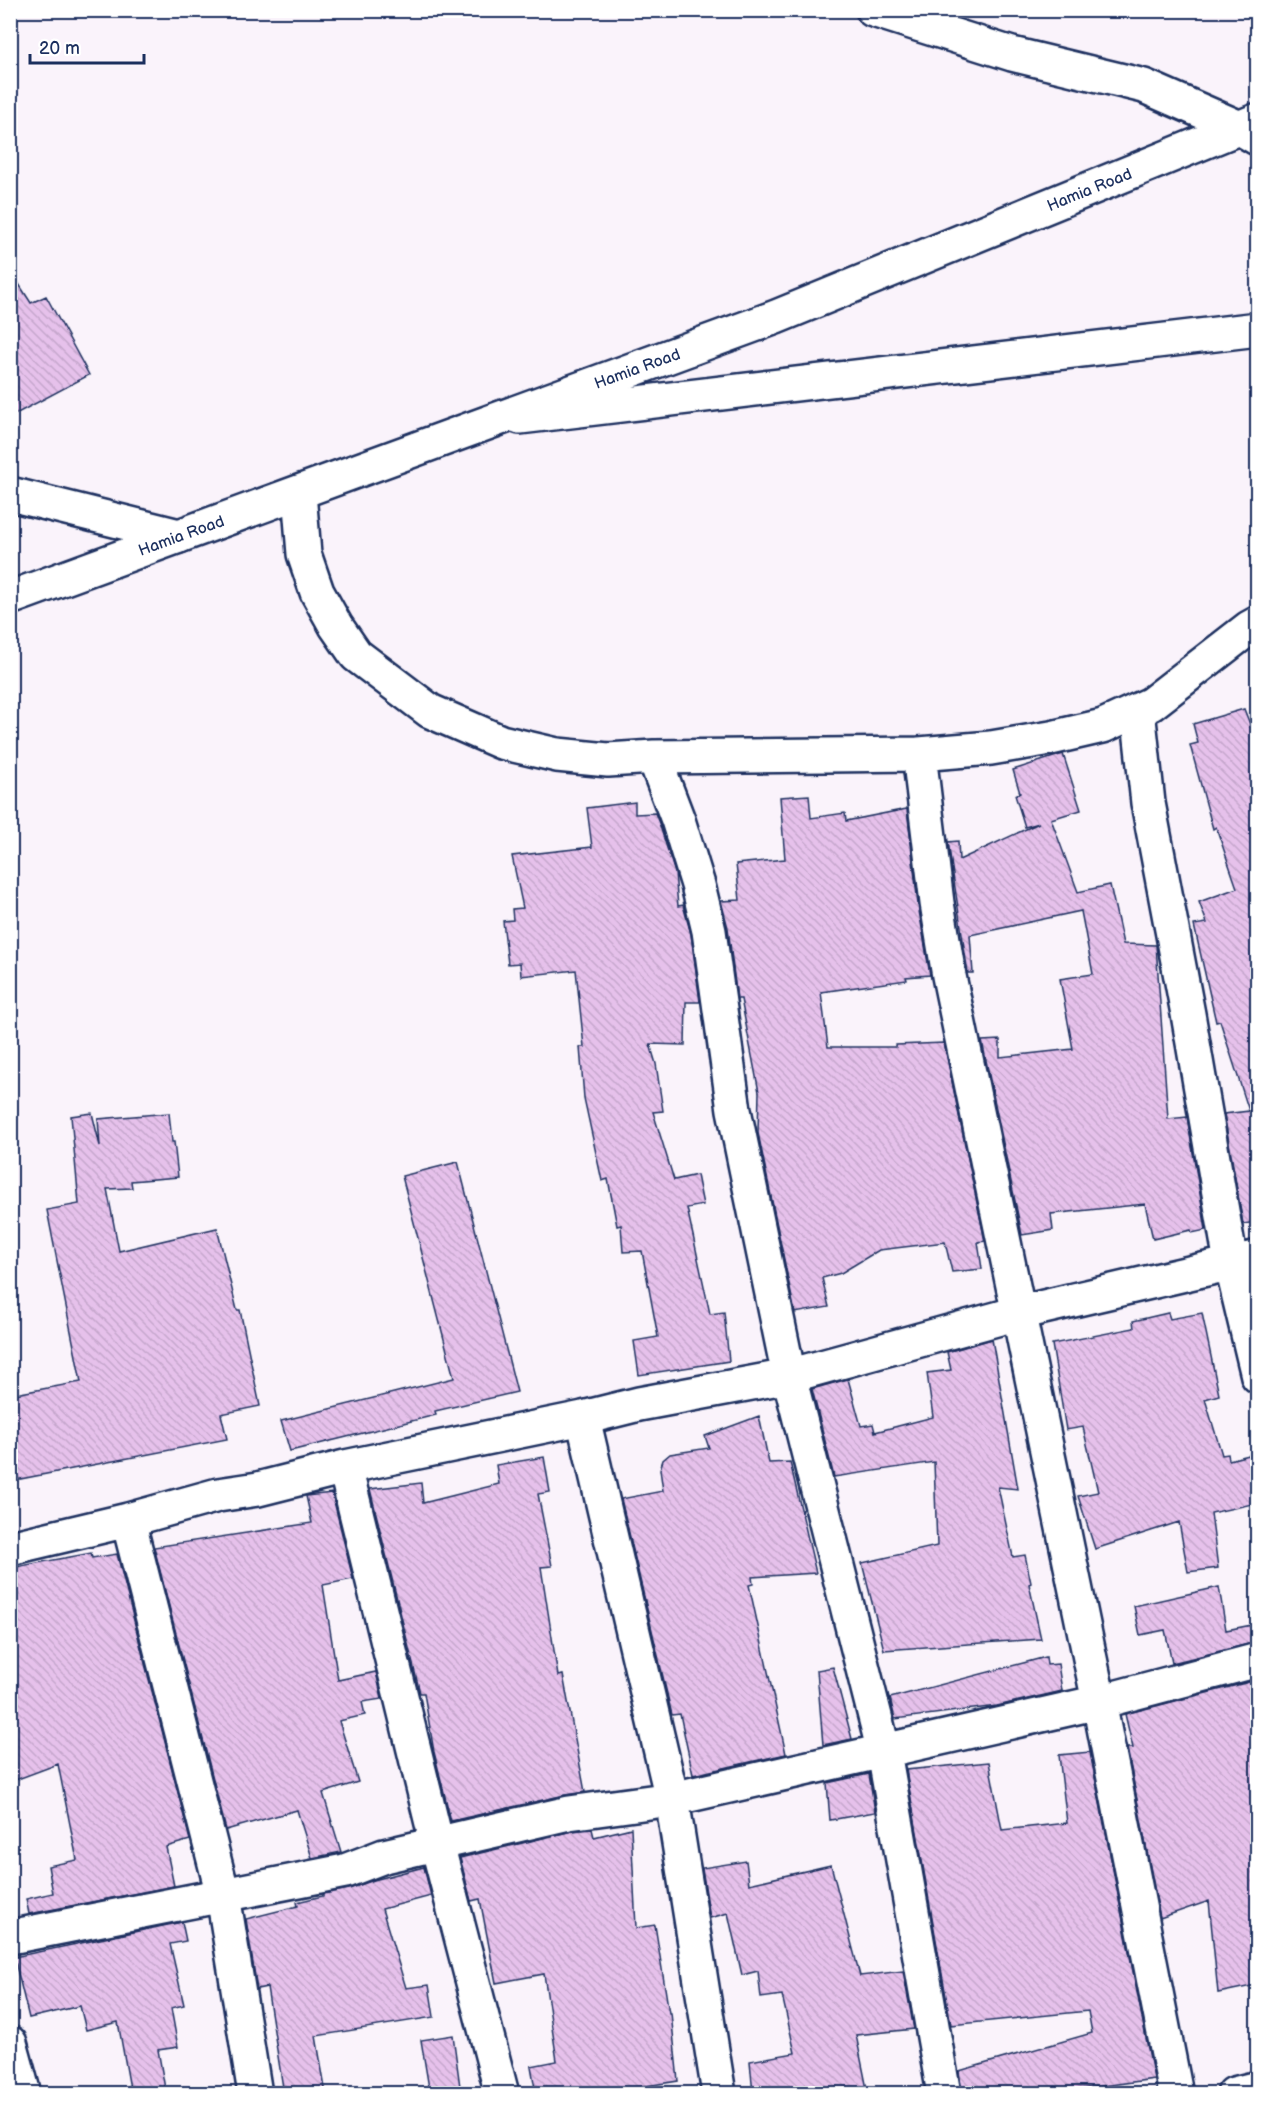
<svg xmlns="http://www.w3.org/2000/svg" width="1268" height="2104" font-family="'Balsamiq Sans',sans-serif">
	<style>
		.building { fill: url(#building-back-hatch); stroke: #1b2f5e; stroke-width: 1.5 }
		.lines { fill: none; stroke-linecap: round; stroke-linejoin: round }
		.minor-casing { stroke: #1b2f5e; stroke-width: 38 }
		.tertiary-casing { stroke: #1b2f5e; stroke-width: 38 }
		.minor { stroke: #fff; stroke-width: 33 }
		.tertiary { stroke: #fff; stroke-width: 33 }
		.labels { text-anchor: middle; stroke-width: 4.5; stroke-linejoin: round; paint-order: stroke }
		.street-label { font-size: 16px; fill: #1b2f5e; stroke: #fff }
	</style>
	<defs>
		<pattern id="building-back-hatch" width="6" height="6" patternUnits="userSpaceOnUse" patternTransform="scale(1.5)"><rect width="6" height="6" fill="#e6c1eb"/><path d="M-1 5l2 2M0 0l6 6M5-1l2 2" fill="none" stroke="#c5a6cc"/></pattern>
	</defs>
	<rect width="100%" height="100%" fill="#faf3fb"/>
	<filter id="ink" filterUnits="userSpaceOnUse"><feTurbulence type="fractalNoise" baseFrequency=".0167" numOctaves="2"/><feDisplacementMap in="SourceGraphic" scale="12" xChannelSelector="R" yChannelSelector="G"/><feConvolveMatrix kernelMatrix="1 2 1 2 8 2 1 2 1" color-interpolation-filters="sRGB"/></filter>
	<g filter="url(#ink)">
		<path class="building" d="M10,270L31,303L46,296L89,375L10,417Z
			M1244,709L1257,742V1222L1243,1224L1224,1114L1249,1111L1220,1021L1216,1022L1194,925L1207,923L1199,902L1237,888L1216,827L1213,829L1190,745L1198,743L1193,724Z
			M1063,754L1081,810L1051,819L1078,892L1110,885L1123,944L1156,945L1168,1119L1187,1117L1206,1230L1192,1233L1191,1230L1153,1239L1145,1204L1051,1214L1053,1230L1022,1235L982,1041L1000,1040V1057L1073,1049L1060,979L1093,974L1081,911L970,935L973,973H968L948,842L958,841L959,860L1039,823L1025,827L1015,795L1020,793L1013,770Z
			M809,795L811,818L845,813L846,821L907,809L918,905L930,975L906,977L907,980L821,992L828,1047H896V1045L944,1043L985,1241L978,1242L982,1269L952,1272L945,1242L879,1250L841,1273L822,1278L829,1307L795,1313L758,1133L759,1092L741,999H737L728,928L721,901L740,900L736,864L785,859L780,797Z
			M635,802V814L655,813L660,826L675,873L678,906L683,905L691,934L700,1002H686L685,1045L650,1044L656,1064L663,1111L653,1112L674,1180L697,1175L703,1205L687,1208L710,1314L724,1312L729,1361L639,1375L634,1341L658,1337L642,1251L623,1252L621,1225L617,1226L608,1179L602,1181L584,1098L580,1047H584L576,970L521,976L520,963L508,964L503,921L513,920L512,909L523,908L512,856L592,847L587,808Z
			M92,1113L100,1146L98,1119L169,1113L172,1142H174L178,1177L131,1181L132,1188L107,1189L119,1251L217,1228L237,1310H240L260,1406L221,1414L227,1439L10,1481V1395L81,1382L47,1210L79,1204L71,1116Z
			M458,1162L517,1392L435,1411L436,1415L290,1451L281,1421L454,1378L402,1176Z
			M1168,1313L1170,1319L1202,1313L1219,1395L1205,1399L1222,1455L1228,1454L1229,1460L1257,1453V1503L1211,1513L1218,1568L1188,1572L1179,1522L1095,1549L1078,1496L1098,1492L1083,1427L1066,1430L1052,1344L1134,1328L1133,1321Z
			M992,1339L1018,1489L998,1487L1013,1557L1025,1555L1031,1583L1029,1584L1041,1639L884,1650L862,1563L937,1546L934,1462L834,1477L812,1389L848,1379L861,1426L873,1424L875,1432L933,1417L927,1373L951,1370L947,1352Z
			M759,1416L769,1463L790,1462L816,1573L752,1577L753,1584L749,1585L786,1754L693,1775L680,1714L672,1715L621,1499L663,1491L660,1469L663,1460L670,1454L709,1448L705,1436Z
			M544,1457L550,1492L538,1494L552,1566L541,1567L558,1676L563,1675L585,1792L565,1795L451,1821L434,1752L424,1693H420L370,1489L421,1483L423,1503L499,1484L496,1465Z
			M332,1493L353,1579L323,1585L338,1680L376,1672L382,1699L362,1702L365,1715L339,1721L358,1782L323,1793L341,1852L312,1858L297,1810L226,1830L154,1547L312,1523L306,1496Z
			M91,1553L92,1558L117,1554L190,1840L166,1847L174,1886L29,1914L26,1899L53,1893L48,1866L77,1860L58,1764L10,1782V1568Z
			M1219,1587L1226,1630L1257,1624V1642L1172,1663L1165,1630L1140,1635L1134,1606Z
			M1046,1657L1047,1665L1058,1664L1062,1691L997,1706L895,1719L890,1698Z
			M833,1667L852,1739L823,1745L817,1670Z
			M1257,1680V1985L1218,1993L1209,1901L1160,1918L1127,1748H1133L1125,1714Z
			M1090,1752L1154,2079L1044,2094H962L959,2071L1092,2033L1088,2011L951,2025L906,1770L989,1762L1002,1830L1067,1823L1059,1755Z
			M869,1774L875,1812L830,1820L827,1783Z
			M631,1828L636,1928L655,1925L669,2013H671L678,2081L594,2094H536L531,2066L557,2061L544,1974L496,1983L480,1899L471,1901L460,1858L572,1831L592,1829L594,1837Z
			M746,1861L749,1884L831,1865L860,1976L903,1971L914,2029L856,2035L867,2089L846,2094H753L750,2061L795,2053L782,1995L761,1998L758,1971L742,1975L728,1913L710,1918L702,1868Z
			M424,1867L431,1896L382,1909L406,1988L429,1985L434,2017L316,2036L326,2094H284L267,1987L257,1989L246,1919L298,1906L297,1902L323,1896V1894L349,1889L374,1880Z
			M182,1922L186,1941L170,1944L184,2005L171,2008L178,2047L158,2050L166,2094H131L118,2022L86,2030L80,2006L29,2018L14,1957Z
			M453,2035L461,2094H430L421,2040Z"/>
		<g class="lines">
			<defs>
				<path id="minor" d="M873,10L1012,54L1144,86L1240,128L1257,138
					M520,417L1258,329
					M299,493L304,554L317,592L336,626L356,655L430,711L501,742L557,755L608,760L654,757L919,754L991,748L1051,738L1103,726L1151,704L1249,628L1258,623
					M10,494L179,536
					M1138,710L1148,803L1188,1014L1231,1263L1258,1376
					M919,754L937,903L949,976L1099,1702L1176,2094
					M654,757L678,820L698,885L709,931L734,1110L789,1376L884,1752L944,2094
					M583,1418L672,1799L719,2094
					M345,1467L437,1844L502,2094
					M128,1520L223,1895L255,2094
					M10,1548L128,1520L218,1495L258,1489L345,1467L583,1418L639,1404L789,1376L1018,1313L1258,1257
					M10,1937L345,1871L384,1856L569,1813L672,1799L1099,1702L1258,1660
					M10,2043L24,2094
					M1234,2094L1258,2088"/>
				<path id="tertiary" d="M10,598L776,317L1258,120"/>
			</defs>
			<use href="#minor" class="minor-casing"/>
			<use href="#tertiary" class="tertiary-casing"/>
			<use href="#minor" class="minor"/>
			<use href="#tertiary" class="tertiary"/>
		</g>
	</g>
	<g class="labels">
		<g class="street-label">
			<text transform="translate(1089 189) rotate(-22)" y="6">Hamia Road</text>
			<text transform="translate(637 368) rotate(-20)" y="6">Hamia Road</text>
			<text transform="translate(181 535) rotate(-20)" y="6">Hamia Road</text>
		</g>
	</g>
	<rect width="1268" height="2104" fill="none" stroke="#fff" stroke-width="36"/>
	<rect x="18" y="18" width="1232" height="2068" fill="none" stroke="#1b2f5e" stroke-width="2" filter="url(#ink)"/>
	<path d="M30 54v9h114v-9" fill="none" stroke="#1b2f5e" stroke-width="3"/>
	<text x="39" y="54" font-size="18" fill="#1b2f5e" stroke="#ffffff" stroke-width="4.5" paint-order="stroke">20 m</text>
</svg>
